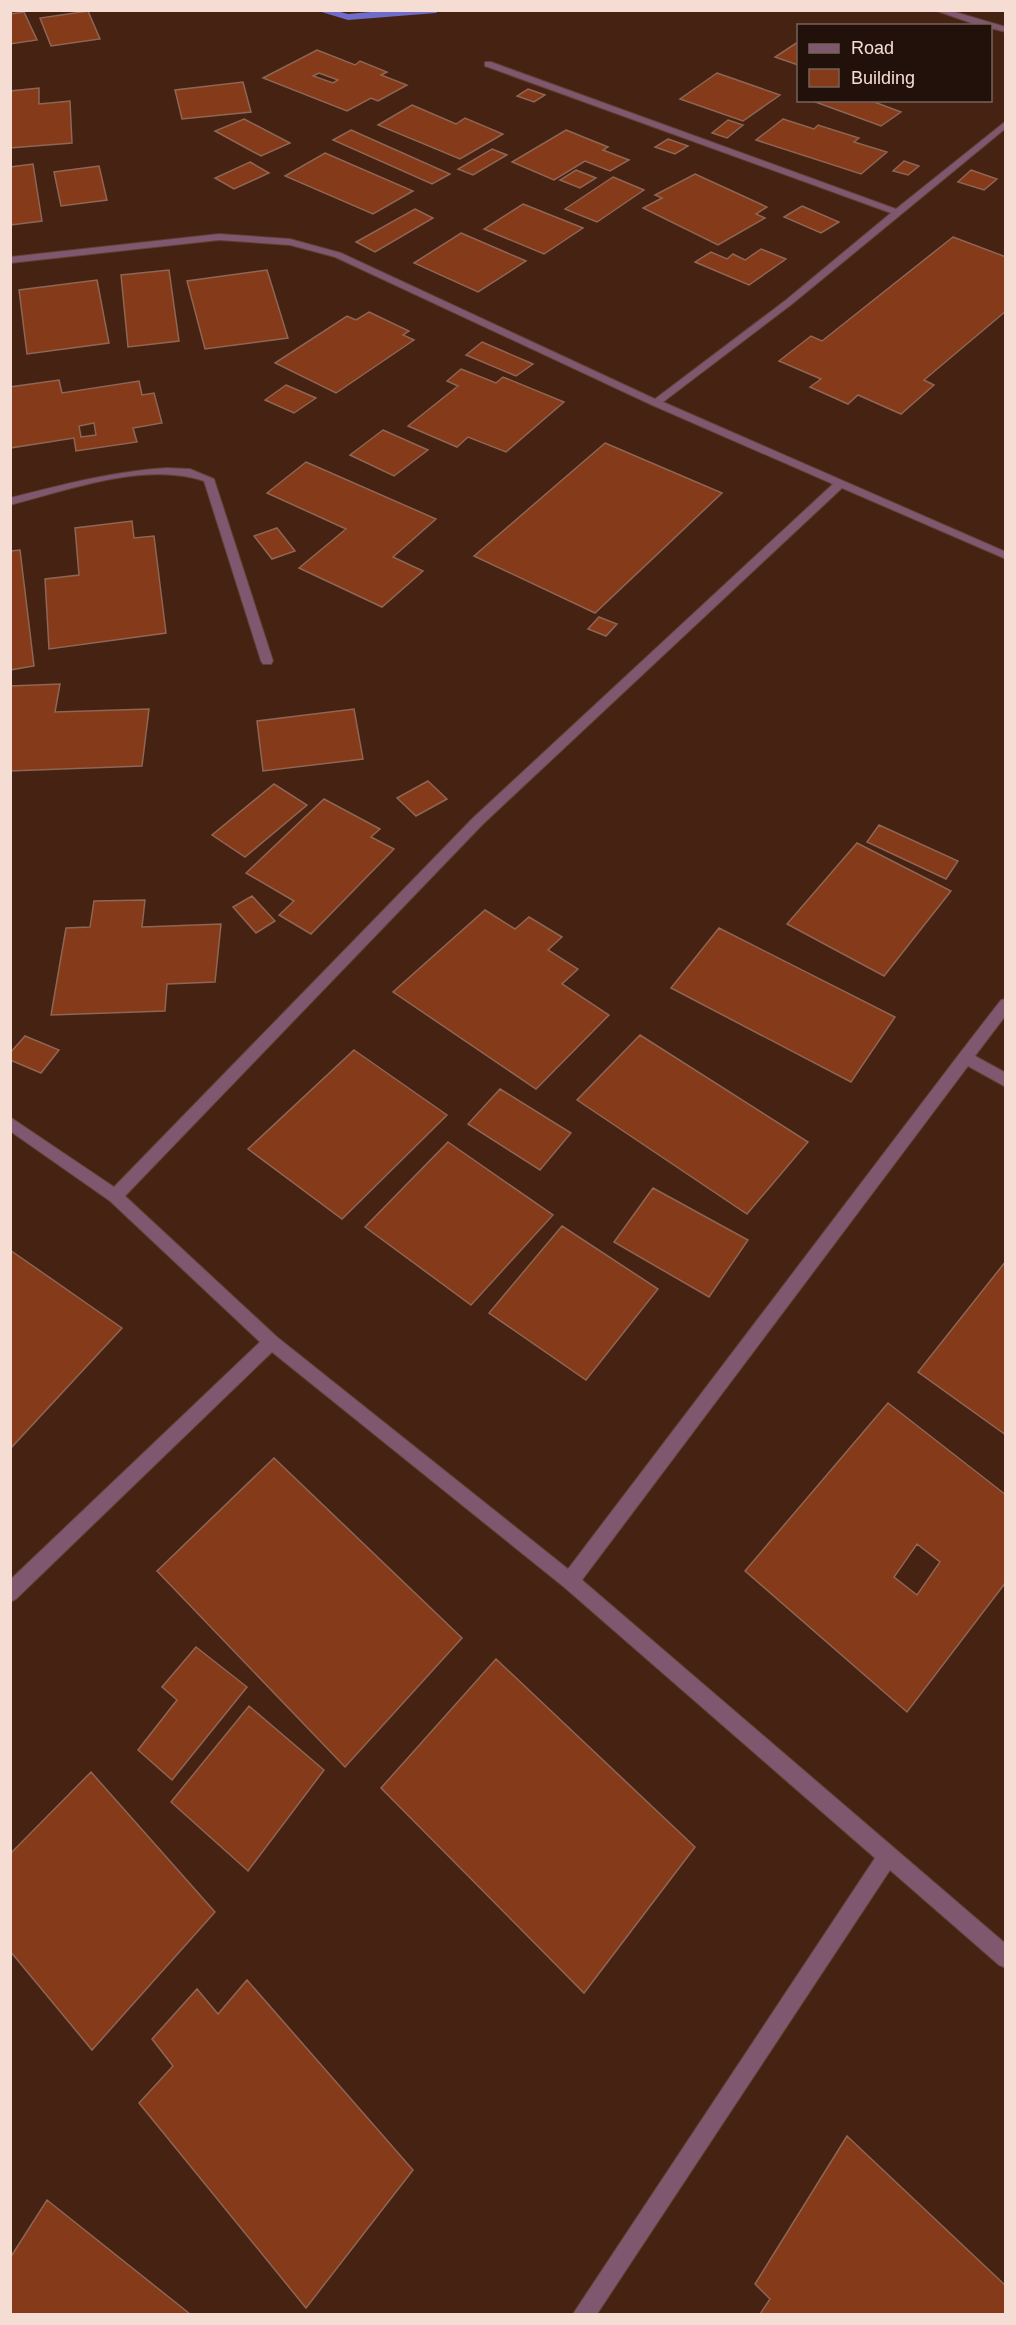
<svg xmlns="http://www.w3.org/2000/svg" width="1016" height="2325" font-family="Arial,sans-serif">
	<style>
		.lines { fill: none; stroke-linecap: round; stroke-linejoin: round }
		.stream { fill: #706dca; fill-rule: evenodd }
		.building { fill: #853b1a; stroke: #8f6554; stroke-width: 1.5; fill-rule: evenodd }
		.minor-casing { stroke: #624032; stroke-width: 2 }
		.minor { fill: #7f576f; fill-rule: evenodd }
	</style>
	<rect width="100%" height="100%" fill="#462213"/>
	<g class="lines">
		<path class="stream" d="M315,10H333L348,14L394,10H440L436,13L348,20Z"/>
	</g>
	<path class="building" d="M88,11L100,39L51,46L40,18Z
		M24,12L37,40L10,44V14Z
		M798,42V65L775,57Z
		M317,50L355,65L360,61L387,72L381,75L407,85L378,101L371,98L347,111L263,78ZM319,73L338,80L333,83L313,76Z
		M717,73L780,95L743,121L680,99Z
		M243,82L251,112L182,119L175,90Z
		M39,88V104L70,101L72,143L10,148V91Z
		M528,89L545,95L534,102L517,96Z
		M810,100H869L901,112L881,126Z
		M412,105L456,124L465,118L503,134L460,159L378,125Z
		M244,119L290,143L261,156L215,131Z
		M783,119L814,129L818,125L859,138L854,142L887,152L861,174L756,140Z
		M728,120L743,125L727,138L712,133Z
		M351,130L450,174L432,184L333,140Z
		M566,130L608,147L603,150L629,160L610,171L585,161L554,180L512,162Z
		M668,139L688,146L675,154L655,147Z
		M492,149L507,155L473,175L458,169Z
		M325,153L413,191L373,214L285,176Z
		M904,161L919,166L908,175L893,171Z
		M250,162L269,173L234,189L215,178Z
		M33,164L42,221L11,225L10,167Z
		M99,166L107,200L61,206L54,172Z
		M576,170L596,178L580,188L560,180Z
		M971,170L997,179L984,190L958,182Z
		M695,174L767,207L756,214L765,218L718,245L643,208L662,198L655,195Z
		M613,177L644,190L597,222L565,209Z
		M523,204L583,228L544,254L484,229Z
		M802,206L839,222L821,233L784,217Z
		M415,209L433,218L375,252L356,242Z
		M461,233L526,261L478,292L414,263Z
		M953,237L1006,257V311L924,380L934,385L901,414L858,395L848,404L810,387L821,379L779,361L811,336L822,341Z
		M761,249L786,259L749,285L695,262L711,252L727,259L733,254L745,260Z
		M169,270L179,341L128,347L121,275Z
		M267,270L288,338L205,349L187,281Z
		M97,280L109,343L27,354L19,290Z
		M369,312L409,331L403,335L414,340L336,393L275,363L347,316L356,320Z
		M482,342L533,364L516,376L466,355Z
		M461,369L496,383L503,377L564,402L506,452L468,437L457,447L408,426L458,386L447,381Z
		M59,380L62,393L139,381L142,395L154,393L162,423L133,428L137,442L76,451L74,438L10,448V387ZM94,423L96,435L81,437L79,426Z
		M286,385L316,398L294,413L265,400Z
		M383,430L428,450L394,476L350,455Z
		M605,443L722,493L595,613L474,556Z
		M306,462L436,519L393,557L423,571L382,607L299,568L346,529L267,493Z
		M132,521L134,538L154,536L166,633L49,649L45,579L79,575L75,528Z
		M277,528L295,551L272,559L254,536Z
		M20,550L34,666L10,670V551Z
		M599,617L617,624L606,636L588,629Z
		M60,684L55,712L149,709L142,766L10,771V686Z
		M354,709L363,759L263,771L257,721Z
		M428,781L447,799L416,816L397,798Z
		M274,784L307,805L245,857L212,835Z
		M324,799L380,829L371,837L394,849L311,934L279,915L294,901L246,873Z
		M879,825L958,861L946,879L867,842Z
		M857,843L951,891L884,976L787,924Z
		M252,896L275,921L256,933L233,907Z
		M145,900L142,927L221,924L215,982L167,984L165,1011L51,1015L66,928L90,927L94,901Z
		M485,910L515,929L529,917L562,937L548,950L578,969L562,984L609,1015L536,1089L393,992Z
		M719,928L895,1017L851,1082L671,988Z
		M640,1035L808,1142L747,1214L577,1100Z
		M25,1036L59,1050L41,1073L10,1060V1053Z
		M354,1050L447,1115L342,1219L248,1149Z
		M500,1089L571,1133L540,1170L468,1124Z
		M448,1142L553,1215L471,1305L365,1227Z
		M653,1188L748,1240L709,1297L614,1242Z
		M562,1226L658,1289L586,1380L489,1313Z
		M10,1250L122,1328L10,1449Z
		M1006,1261V1435L918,1372Z
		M888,1403L1006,1495V1582L907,1712L745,1571ZM917,1544L940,1562L917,1595L894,1577Z
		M274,1458L462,1638L345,1767L157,1571Z
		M196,1647L247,1687L172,1780L138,1750L177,1700L162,1687Z
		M496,1659L695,1847L584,1993L381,1788Z
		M249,1706L324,1770L248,1871L171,1802Z
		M91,1772L215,1912L92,2050L10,1951V1854Z
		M247,1980L413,2170L306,2308L139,2103L173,2066L152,2039L197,1989L218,2014Z
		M847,2136L1006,2286V2314H760L770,2299L755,2284Z
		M47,2200L190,2314H10V2258Z"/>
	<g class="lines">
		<defs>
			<path id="minor" d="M934,10H948L1006,27V32L990,28V26H980Z
				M485,62H491L896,209L1006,121V128L792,304L663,402L1006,552V559L842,488L483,824L125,1196L277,1337L568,1569L960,1053L1001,1000L1006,999V1015L975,1056L1006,1073V1087L968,1066L582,1580L1006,1944V1968L999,1965L890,1870L597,2314H573L875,1858L564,1587L272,1352L16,1599L10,1602V1580L260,1342L110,1201L10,1131V1117L114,1187L473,818L833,484L652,405L335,257L290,245L219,240L10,263V257L219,234L290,239L341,253L655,399L786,300L891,213L485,66Z
				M167,468L190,469L214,479L273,661L271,664H263L261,661L204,481C146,461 68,490 10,505V498C62,485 113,471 167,468Z"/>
		</defs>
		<use href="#minor" class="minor-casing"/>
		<use href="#minor" class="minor"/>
	</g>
	<rect width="1016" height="2325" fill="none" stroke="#f5ddd3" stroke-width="24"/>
	<rect x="797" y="24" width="195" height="78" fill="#21110a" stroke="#76635a" stroke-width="1.5"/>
	<rect x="809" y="44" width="30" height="9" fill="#7f576f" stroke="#76635a" stroke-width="1.5"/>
	<text x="851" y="54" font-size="18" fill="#f5ddd3">Road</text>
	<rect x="809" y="69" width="30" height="18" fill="#853b1a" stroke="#76635a" stroke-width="1.5"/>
	<text x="851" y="84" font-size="18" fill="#f5ddd3">Building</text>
</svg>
